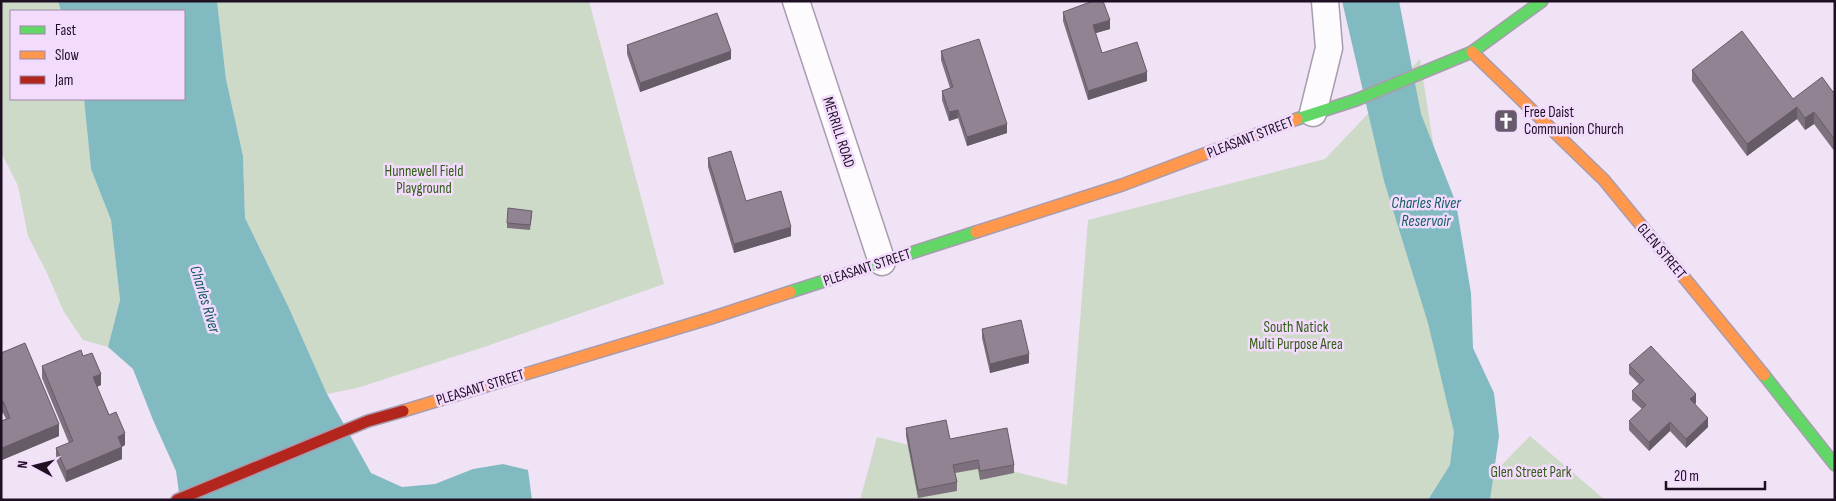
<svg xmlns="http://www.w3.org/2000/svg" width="1836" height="501" font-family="'Sofia Sans Condensed',sans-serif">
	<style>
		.green { fill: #cddac7 }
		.water { fill: #82bac1 }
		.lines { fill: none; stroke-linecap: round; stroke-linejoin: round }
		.street-casing { stroke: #a89cae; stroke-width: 29 }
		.fast-casing { stroke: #a89cae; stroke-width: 14 }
		.slow-casing { stroke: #a89cae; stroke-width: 14 }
		.jam-casing { stroke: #a89cae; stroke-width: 14 }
		.street { stroke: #fdfbfe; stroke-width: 26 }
		.fast { stroke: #63d668; stroke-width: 11 }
		.slow { stroke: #ff974d; stroke-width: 11 }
		.jam { stroke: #b3261e; stroke-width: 11 }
		.wall { fill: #7e717e }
		.shaded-wall { fill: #665c67 }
		.building { fill: #928393; stroke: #665c67 }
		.labels { text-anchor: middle; stroke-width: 5; stroke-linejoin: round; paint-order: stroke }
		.poi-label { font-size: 15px; fill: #1e0f23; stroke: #f3dbfe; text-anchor: start }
		.street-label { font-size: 15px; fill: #1e0f23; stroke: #f3dbfe }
		.park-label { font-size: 15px; fill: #325e15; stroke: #f3dbfe }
		.water-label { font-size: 16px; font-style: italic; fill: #145d5e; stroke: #f3dbfe }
	</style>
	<rect width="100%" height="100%" fill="#f0e3f6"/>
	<path class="green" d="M1,1H58L61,11H11V99H84L91,169L111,220L120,300L108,347L83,340L64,312L46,271L28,236L18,186L1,152Z
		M217,1H589L664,284L487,346L357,388L327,394L289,308L245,218L243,156L226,79Z
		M1420,59L1486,481L1530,436L1605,500H860L877,437L1067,485L1088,220L1325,159Z"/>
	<path class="water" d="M58,1H217L226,79L243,156L245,218L289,308L327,394L371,473L402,487L435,484L473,469L503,464L528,470L532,500H180L176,471L153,420L133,369L108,347L120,300L111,220L91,169L84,99H184V11H61Z
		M1342,1H1399L1421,114L1456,203L1471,293L1473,348L1494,393L1499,436L1490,500H1428L1450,465L1454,432L1428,323L1384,181Z"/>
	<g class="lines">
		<defs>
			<path id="street" d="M796,1L882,262
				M1313,113L1329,48L1325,1"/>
			<path id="fast" d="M1297,119L1356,100L1472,52L1542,1
				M790,292L976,232
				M1764,375L1835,465"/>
			<path id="slow" d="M1472,52L1604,180L1764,375
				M976,232L1122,185L1297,119
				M403,411L711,318L790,292"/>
			<path id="jam" d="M177,500L368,421L403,411"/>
		</defs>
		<use href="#street" class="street-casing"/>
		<use href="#fast" class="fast-casing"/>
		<use href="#slow" class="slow-casing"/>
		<use href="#jam" class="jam-casing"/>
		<use href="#street" class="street"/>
		<use href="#fast" class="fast"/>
		<use href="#slow" class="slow"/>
		<use href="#jam" class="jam"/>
	</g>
	<path class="wall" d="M1063,12L1110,29L1095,33L1102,53L1147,81L1088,100L1063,21Z
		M627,45L731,59L640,92L627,54Z
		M941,51L1007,133L967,146L958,118L949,121L942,100V91L950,88L941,60Z
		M1692,70L1793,99L1833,92L1835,91V152L1814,124L1805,130L1797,119L1747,156L1692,81Z
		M708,158L746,201L791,236L734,253L708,167Z
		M532,215L530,230L507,228V223Z
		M982,329L1029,363L990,373L982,338Z
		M1,353L59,436L2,460L1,457V421L6,419L3,413Z
		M1629,365L1696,403L1695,404L1708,427L1686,448L1670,431L1649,451L1629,430V421L1642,409L1632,400V391L1639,384L1629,374Z
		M42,366L101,385L97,387L109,415L125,445L122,447V459L66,482L56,460V448L69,443L42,378Z
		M906,428L950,439L1014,465V473L980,480L978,469L955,473L957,482V491L918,498L906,436Z"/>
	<path class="shaded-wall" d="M1110,20V29L1093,34V25Z
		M731,51V59L640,92V83Z
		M1147,72V81L1088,100V91Z
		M1797,107V119L1747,156V144Z
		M958,110V118L949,121V112Z
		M1814,112V124L1805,130V118Z
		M1007,124V133L967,146V137Z
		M791,227V236L734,253V244Z
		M1029,354V363L990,373V364Z
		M101,374V385L93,388V377Z
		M1696,394V403L1690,408V399Z
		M3,401V413L1,414V402Z
		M1708,418V427L1686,448V439Z
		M1670,422V431L1649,451V442Z
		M59,424V436L2,460V448Z
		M125,433V445L118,448V437Z
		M122,447V459L66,482V471Z"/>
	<path class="building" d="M1093,1H1103L1110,20L1093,25L1102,53L1137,42L1147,72L1088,91L1063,12Z
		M717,13L731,51L640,83L627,45Z
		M1742,31L1793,99L1822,77L1833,92L1835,91V140L1814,112L1805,118L1797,107L1747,144L1692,70Z
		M979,39L1007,124L967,137L958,110L949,112L942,91L953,87L941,51Z
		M731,151L746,201L781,191L791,227L734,244L708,158Z
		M508,208L532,211L530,225L507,223Z
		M1021,320L1029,354L990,364L982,329Z
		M25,343L59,424L2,448L1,445V421L10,418L3,401L1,402V353Z
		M1651,346L1696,394L1690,399L1708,418L1686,439L1670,422L1649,442L1629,421L1646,405L1632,391L1644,380L1629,365Z
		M81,350L83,356L92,353L101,374L93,377L109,415L116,412L125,433L118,437L122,447L66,471L56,448L73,441L42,366Z
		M946,420L950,439L1007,428L1014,465L980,471L978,460L953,465L957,482L918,490L906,428Z"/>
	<defs>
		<symbol id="church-square" viewBox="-11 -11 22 22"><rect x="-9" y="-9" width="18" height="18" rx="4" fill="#68596d" stroke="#f3dbfe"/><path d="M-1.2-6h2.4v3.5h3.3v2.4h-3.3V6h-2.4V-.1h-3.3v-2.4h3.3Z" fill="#fff"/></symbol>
	</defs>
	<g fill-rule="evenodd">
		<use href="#church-square" x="1492" y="107" width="28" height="28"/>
	</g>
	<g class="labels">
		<g class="poi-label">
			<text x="1524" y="117">Free Daist<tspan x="1524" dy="17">Communion Church</tspan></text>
		</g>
		<g class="street-label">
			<text transform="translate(839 132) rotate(72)" y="5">MERRILL ROAD</text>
			<text transform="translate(1250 137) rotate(-21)" y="5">PLEASANT STREET</text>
			<text transform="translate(1662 251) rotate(50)" y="5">GLEN STREET</text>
			<text transform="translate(867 267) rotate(-18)" y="5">PLEASANT STREET</text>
			<text transform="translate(480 387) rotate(-17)" y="5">PLEASANT STREET</text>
		</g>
		<g class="park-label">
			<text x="424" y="176">Hunnewell Field<tspan x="424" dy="17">Playground</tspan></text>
			<text x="1296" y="332">South Natick<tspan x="1296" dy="17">Multi Purpose Area</tspan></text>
			<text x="1531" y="477">Glen Street Park</text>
		</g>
		<g class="water-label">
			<text x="1426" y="208">Charles River<tspan x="1426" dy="18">Reservoir</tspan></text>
			<text transform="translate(206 299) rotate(73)" y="6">Charles River</text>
		</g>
	</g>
	<rect width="1836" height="501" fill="none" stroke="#1e0f23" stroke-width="5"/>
	<rect x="10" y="10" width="175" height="90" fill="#f3dbfe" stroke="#9e89a6"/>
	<rect x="20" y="26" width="25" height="8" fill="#63d668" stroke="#9e89a6"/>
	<text x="55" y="35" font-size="15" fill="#1e0f23">Fast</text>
	<rect x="20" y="51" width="25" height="8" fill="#ff974d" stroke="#9e89a6"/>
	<text x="55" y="60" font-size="15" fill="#1e0f23">Slow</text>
	<rect x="20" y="76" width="25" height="8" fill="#b3261e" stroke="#9e89a6"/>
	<text x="55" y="85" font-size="15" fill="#1e0f23">Jam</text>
	<g transform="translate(35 466) rotate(277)" stroke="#f3dbfe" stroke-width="4" paint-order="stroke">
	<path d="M0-4L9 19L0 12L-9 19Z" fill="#1e0f23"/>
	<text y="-8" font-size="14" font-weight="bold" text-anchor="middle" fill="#1e0f23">N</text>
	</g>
	<path d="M1666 481v8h99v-8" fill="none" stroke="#1e0f23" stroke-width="2.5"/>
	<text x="1674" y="481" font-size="15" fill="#1e0f23" stroke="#f3dbfe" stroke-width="4" paint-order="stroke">20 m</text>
</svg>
